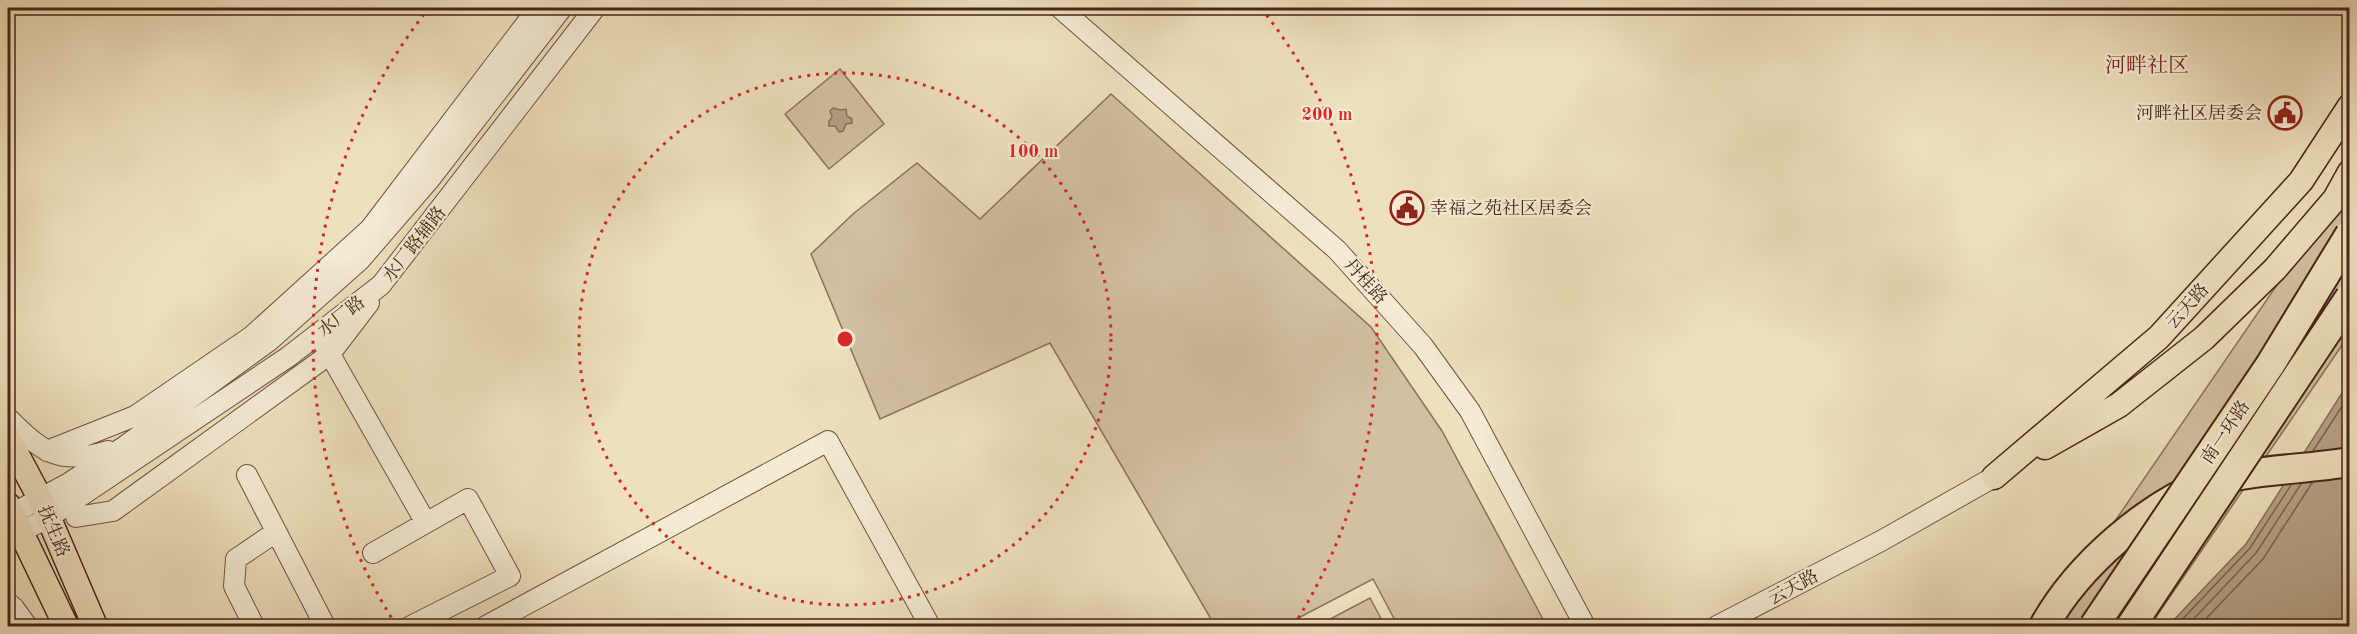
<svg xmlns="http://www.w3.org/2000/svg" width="2357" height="634" font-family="'Old Standard TT','Noto Serif SC',serif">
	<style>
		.green { fill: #d2c0a1; stroke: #8c735c; stroke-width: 1.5 }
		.water { fill: #b5a185; stroke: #897059; stroke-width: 1.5 }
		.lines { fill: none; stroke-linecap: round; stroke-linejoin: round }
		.shore { stroke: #7e644e; stroke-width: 1.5 }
		.minor-casing { stroke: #715440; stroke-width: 22 }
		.major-casing { stroke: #472617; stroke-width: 27 }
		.highway-casing { stroke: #472617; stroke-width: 32 }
		.minor { stroke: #f4ebd4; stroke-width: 20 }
		.major { stroke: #eee0bd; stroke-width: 24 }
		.highway { stroke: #eee0bd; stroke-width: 28 }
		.highway-bridge-casing { stroke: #472617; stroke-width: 32; stroke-linecap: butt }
		.highway-bridge { stroke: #eee0bd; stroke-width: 28 }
		.ring { fill: none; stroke: #d62828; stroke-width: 3; stroke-dasharray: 3 6 }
		.labels { text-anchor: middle; stroke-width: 4.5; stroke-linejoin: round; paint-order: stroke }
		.poi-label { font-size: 18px; fill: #472617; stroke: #f4ebd4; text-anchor: end }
		.street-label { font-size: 18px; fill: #472617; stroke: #f4ebd4 }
		.quarter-label { font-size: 21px; fill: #7a1f14; stroke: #f4ebd4 }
		.centre { fill: #d62828; stroke: #f4ebd4; stroke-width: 3 }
		.ring-label { font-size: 18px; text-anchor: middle; font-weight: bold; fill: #d62828; stroke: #f4ebd4; stroke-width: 4.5; stroke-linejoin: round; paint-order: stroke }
	</style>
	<rect width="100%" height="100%" fill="#eee0bd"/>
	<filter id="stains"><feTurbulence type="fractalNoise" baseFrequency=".00333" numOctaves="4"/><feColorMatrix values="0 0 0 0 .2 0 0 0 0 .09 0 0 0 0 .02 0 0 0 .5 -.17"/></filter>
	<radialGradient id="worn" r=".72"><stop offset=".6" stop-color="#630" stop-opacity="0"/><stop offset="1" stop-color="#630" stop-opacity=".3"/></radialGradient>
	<path class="green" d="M840,69L884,124L829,169L785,114Z
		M1111,94L1371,327L1442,431L1544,621L1543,626H1398L1373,579L1283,626H1215L1050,343L880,419L811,254L853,214L917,163L980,219Z
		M2349,180V335L2150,626H2043Z
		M1370,598L1385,626H1317Z"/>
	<path class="water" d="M833,108L840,110L846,109L847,116L852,119V123L846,124L843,131L839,132L835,126H829V121L832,117L830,111Z
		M2349,382V626H2168L2246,544Z"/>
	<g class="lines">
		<path class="shore" d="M2313,451L2350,394
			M2176,626L2250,548L2291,485
			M2187,626L2256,553L2301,484
			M2199,626L2263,559L2312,483"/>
		<defs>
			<path id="minor" d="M1060,8L1337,250L1423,346L1470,411L1585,626
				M324,344L426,523
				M8,418C41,451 59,466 108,451
				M47,451L135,416L252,336L370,229L538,8
				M247,475L325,626
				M8,516L69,483L125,446L269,341L360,260L430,179L562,8
				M76,517L113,511L330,354L369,303
				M8,538L48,518L288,357L381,285L595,8
				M373,553L468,499L510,576L411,626
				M8,603L14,608L27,626
				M254,626L234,586L236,559L276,532
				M486,626L828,441L930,626
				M1717,626L1881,541L1994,477"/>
			<path id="major" d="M8,438L41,500L95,626
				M2045,447L2119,405L2204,338L2275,269L2335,199L2350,172
				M1994,477L2159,337L2301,181L2350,106
				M8,505L66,626"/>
			<path id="highway" d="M2044,626C2078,565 2148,504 2214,480C2222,477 2232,477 2241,475C2277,469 2313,468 2350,462"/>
		</defs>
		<use href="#minor" class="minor-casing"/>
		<use href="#major" class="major-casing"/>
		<use href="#highway" class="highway-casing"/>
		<use href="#minor" class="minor"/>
		<use href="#major" class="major"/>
		<use href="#highway" class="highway"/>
		<defs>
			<path id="highway-bridge" d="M2094,626L2270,365L2350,234
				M2131,626L2350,297"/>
		</defs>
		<use href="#highway-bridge" class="highway-bridge-casing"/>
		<use href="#highway-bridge" class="highway-bridge"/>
	</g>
	<g class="ring">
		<circle cx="845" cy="339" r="266"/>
		<path d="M396 625A532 532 0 0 1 429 8M1261 8A532 532 0 0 1 1294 625"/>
	</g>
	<defs>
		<symbol id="civic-ring" viewBox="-11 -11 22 22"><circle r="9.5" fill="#f4ebd4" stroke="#8f2418" stroke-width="1.5"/><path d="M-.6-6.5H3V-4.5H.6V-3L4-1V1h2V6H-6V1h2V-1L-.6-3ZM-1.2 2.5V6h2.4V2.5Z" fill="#8f2418"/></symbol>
	</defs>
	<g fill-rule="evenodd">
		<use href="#civic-ring" x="2266" y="94" width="38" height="38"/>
		<use href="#civic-ring" x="1388" y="189" width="38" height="38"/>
	</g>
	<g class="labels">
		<g class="poi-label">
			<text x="2262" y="119">河畔社区居委会</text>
			<text x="1430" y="214" text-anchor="start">幸福之苑社区居委会</text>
		</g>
		<g class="street-label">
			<text transform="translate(414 244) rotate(-52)" y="6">水厂路辅路</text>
			<text transform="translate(1366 281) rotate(48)" y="6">丹桂路</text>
			<text transform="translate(2187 306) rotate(-48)" y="6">云天路</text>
			<text transform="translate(341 316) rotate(-38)" y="6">水厂路</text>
			<text transform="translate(2225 432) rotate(-56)" y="6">南一环路</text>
			<text transform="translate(54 531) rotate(67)" y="6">抚生路</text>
			<text transform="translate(1793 587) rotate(-28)" y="6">云天路</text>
		</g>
		<g class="quarter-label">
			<text x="2147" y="72">河畔社区</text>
		</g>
	</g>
	<circle cx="845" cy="339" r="9" class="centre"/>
	<g class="ring-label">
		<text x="1327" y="120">200 m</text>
		<text x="1033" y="157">100 m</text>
	</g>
	<rect width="2357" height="634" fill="none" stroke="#eee0bd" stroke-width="30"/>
	<rect x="9" y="9" width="2339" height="616" fill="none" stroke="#472617" stroke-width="3"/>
	<rect x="15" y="15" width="2327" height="604" fill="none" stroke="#472617" stroke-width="1.5"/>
	<rect width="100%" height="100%" filter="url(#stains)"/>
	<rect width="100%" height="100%" fill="url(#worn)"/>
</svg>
